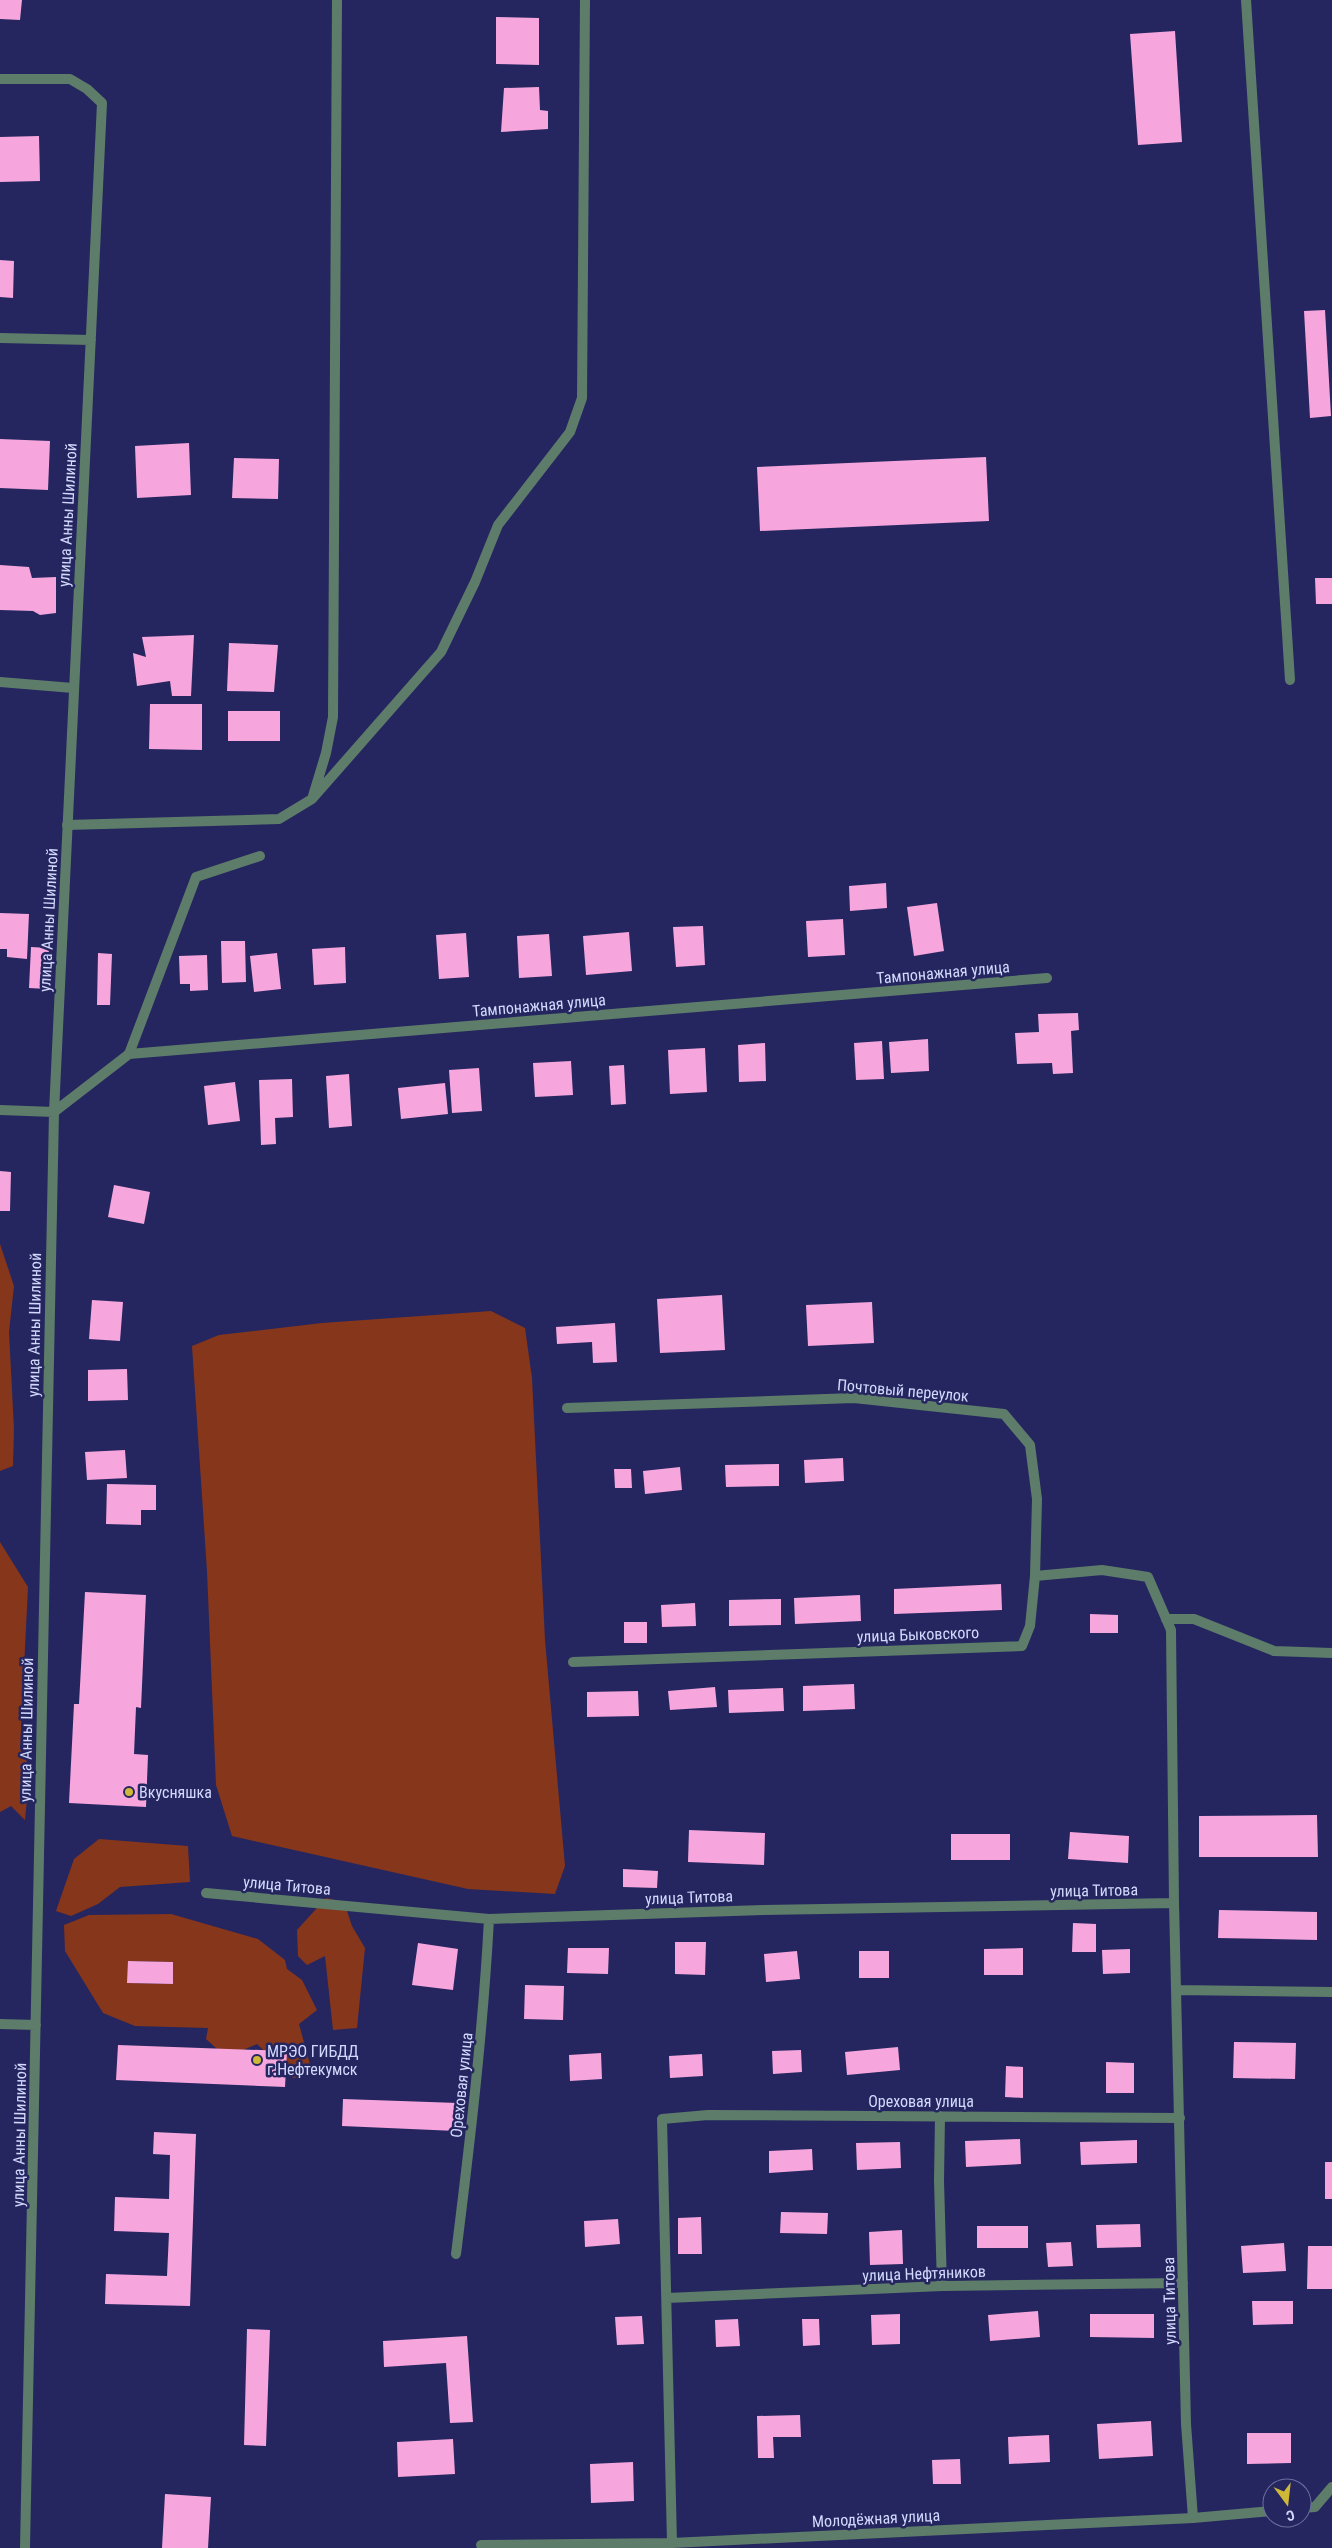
<svg xmlns="http://www.w3.org/2000/svg" width="1332" height="2548" font-family="'Roboto Condensed',sans-serif">
	<style>
		.green { fill: #86361b; fill-rule: evenodd }
		.building { fill: #f6a6dd }
		.lines { fill: none; stroke-linecap: round; stroke-linejoin: round }
		.service { stroke: #5e7c6a; stroke-width: 10 }
		.minor { stroke: #5e7c6a; stroke-width: 10 }
		.poi-dot { fill: #cfb837; stroke: #25265f; stroke-width: 2 }
		.labels { text-anchor: middle; stroke-width: 5; stroke-linejoin: round; paint-order: stroke }
		.street-label { font-size: 16px; fill: #d3d9fd; stroke: #25265f }
		.poi-label { font-size: 16px; fill: #d3d9fd; stroke: #25265f; text-anchor: start }
	</style>
	<rect width="100%" height="100%" fill="#25265f"/>
	<path class="green" d="M0,1244L14,1286L9,1332L14,1429L13,1466L0,1471Z
		M491,1311L525,1328L532,1378L545,1640L565,1866L555,1894L468,1889L232,1836L216,1785L207,1571L192,1346L219,1335L322,1323Z
		M0,1542L28,1587L20,1749L30,1767L25,1820L11,1806L0,1812Z
		M99,1839L188,1846L190,1882L120,1887L98,1904L71,1916L56,1911L74,1859Z
		M326,1898L344,1902L352,1926L365,1948L357,2028L333,2030L325,1956L307,1965L298,1956L297,1930Z
		M171,1914L258,1939L285,1960L287,1969L302,1980L317,2010L299,2024L313,2075L293,2078L257,2044L226,2057L206,2039L208,2028L135,2026L103,2013L65,1951L64,1925L89,1915ZM128,1961L173,1962V1984L128,1983Z"/>
	<path class="building" d="M0,0H22L20,20L0,19Z
		M496,17L539,18V65L496,64Z
		M1175,31L1182,142L1138,145L1130,34Z
		M539,87L540,110L548,111V129L501,132L504,88Z
		M39,136L40,181L0,182V137Z
		M0,260L14,261L13,298L0,297Z
		M1325,310L1331,416L1310,418L1304,311Z
		M0,439L50,441L48,490L0,488Z
		M189,443L191,495L137,498L135,446Z
		M986,457L989,521L760,531L757,467Z
		M234,458L279,459L278,499L232,498Z
		M0,565L29,567L32,578L56,577V613L40,615L33,611L0,610Z
		M1315,578H1332V604H1316Z
		M194,635L191,696H172L170,681L137,686L133,653L146,657L142,637Z
		M229,643L278,645L274,692L227,691Z
		M150,704H202V750L149,749Z
		M228,711H280V741H228Z
		M886,883L887,908L850,911L849,886Z
		M937,903L944,951L914,956L907,907Z
		M0,913L29,914L27,959L7,957V949H0Z
		M843,919L845,955L808,957L806,921Z
		M703,926L705,965L676,967L673,927Z
		M629,932L632,971L586,975L583,936Z
		M466,933L469,977L439,979L436,935Z
		M549,934L552,976L519,978L517,936Z
		M221,941H245L246,982L222,983Z
		M31,947L49,948L47,989L29,988Z
		M345,947L346,983L314,985L312,949Z
		M98,953L112,954L110,1005H97Z
		M277,953L281,989L254,992L250,956Z
		M207,955L208,990L190,991V984H180L179,956Z
		M1078,1013L1079,1030L1071,1031L1073,1073L1053,1074L1052,1063L1017,1064L1015,1033L1039,1032L1038,1014Z
		M928,1039L929,1071L891,1073L889,1042Z
		M882,1041L884,1079L856,1080L854,1043Z
		M765,1043L766,1081L739,1082L738,1045Z
		M705,1048L707,1092L670,1094L668,1050Z
		M571,1061L573,1095L535,1097L533,1063Z
		M624,1065L626,1104L611,1105L609,1066Z
		M479,1068L482,1111L452,1113L449,1070Z
		M349,1074L352,1126L329,1128L326,1076Z
		M292,1079L293,1117L275,1118L276,1144L261,1145L259,1080Z
		M235,1082L240,1121L208,1125L204,1086Z
		M445,1083L448,1114L401,1119L398,1088Z
		M0,1171L11,1172L10,1211H0Z
		M114,1185L150,1192L144,1224L108,1217Z
		M722,1295L725,1350L660,1353L657,1299Z
		M92,1300L123,1302L120,1341L89,1339Z
		M872,1302L874,1343L808,1346L806,1305Z
		M615,1323L617,1362L593,1363L592,1342L557,1344L556,1327Z
		M127,1369L128,1400L88,1401V1370Z
		M125,1450L127,1478L87,1480L85,1452Z
		M843,1458L844,1481L805,1483L804,1460Z
		M779,1464V1486L726,1487L725,1465Z
		M680,1467L682,1490L645,1494L643,1471Z
		M614,1469H631L632,1488H615Z
		M107,1484L156,1485V1510H141V1525L106,1524Z
		M1001,1584L1002,1610L894,1614V1589Z
		M85,1592L146,1595L141,1708L136,1707L134,1754L148,1755L146,1807L69,1803L74,1704H79Z
		M860,1595L861,1621L795,1624L794,1598Z
		M781,1599V1625L729,1626V1600Z
		M695,1603L696,1626L662,1627L661,1605Z
		M1090,1614L1118,1615V1633H1090Z
		M624,1622H647V1643H624Z
		M854,1684L855,1709L803,1711V1686Z
		M715,1687L717,1707L670,1710L668,1691Z
		M783,1688L784,1711L729,1713L728,1690Z
		M638,1691L639,1716L587,1717V1692Z
		M1317,1815L1318,1857H1199V1816Z
		M689,1830L765,1833L764,1865L688,1862Z
		M1070,1832L1129,1836L1128,1863L1068,1859Z
		M951,1834H1010V1860H951Z
		M623,1869L658,1871L657,1888L623,1887Z
		M1219,1910L1317,1912V1940L1218,1938Z
		M1073,1923L1096,1924V1952H1072Z
		M675,1942H706L705,1975L675,1974Z
		M418,1943L458,1949L453,1990L412,1985Z
		M568,1948H609L608,1974L567,1973Z
		M1023,1948V1975H984V1949Z
		M1130,1949V1973L1103,1974L1102,1950Z
		M797,1951L800,1979L766,1982L764,1954Z
		M859,1951H889V1978H859Z
		M128,1961L173,1962V1984L127,1983Z
		M525,1985L564,1986L563,2020L524,2019Z
		M1234,2042L1296,2043L1295,2079L1233,2078Z
		M118,2045L287,2051L285,2087L116,2080Z
		M898,2047L900,2070L847,2075L845,2052Z
		M801,2050L802,2072L773,2074L772,2051Z
		M601,2053L602,2079L570,2081L569,2055Z
		M702,2054L703,2076L670,2078L669,2056Z
		M1106,2062L1134,2063V2093H1106Z
		M1006,2066L1023,2067V2098L1005,2097Z
		M343,2099L458,2103L456,2131L342,2126Z
		M154,2132L196,2134L190,2306L105,2304L106,2274L167,2276L169,2233L114,2231L115,2197L169,2199L170,2155L153,2154Z
		M1020,2139L1021,2164L966,2167L965,2141Z
		M1137,2140V2163L1081,2165L1080,2142Z
		M900,2142L901,2168L857,2170L856,2143Z
		M812,2149L813,2170L769,2173V2151Z
		M1325,2162H1332V2199H1325Z
		M781,2212L828,2213L827,2234L780,2233Z
		M701,2217L702,2254H678V2218Z
		M618,2219L620,2244L585,2247L584,2221Z
		M1140,2224L1141,2247L1097,2248L1096,2225Z
		M977,2226H1028V2248H977Z
		M902,2230L903,2264L870,2265L869,2232Z
		M1071,2242L1073,2266L1048,2267L1046,2243Z
		M1284,2243L1286,2271L1243,2273L1241,2246Z
		M1308,2246H1332V2289H1307Z
		M1252,2301H1293V2324L1253,2325Z
		M1038,2311L1040,2337L990,2341L988,2315Z
		M900,2314V2344L872,2345L871,2315Z
		M1090,2314H1154V2338L1090,2337Z
		M642,2316L644,2344L617,2345L615,2317Z
		M738,2319L740,2346L716,2347L715,2320Z
		M802,2319H819L820,2345L803,2346Z
		M247,2329L270,2330L266,2446L244,2445Z
		M467,2336L473,2422L450,2423L446,2363L384,2367L383,2341Z
		M800,2415L801,2437H773L774,2458H758L757,2416Z
		M1151,2421L1153,2456L1099,2459L1097,2424Z
		M1247,2433H1291V2463L1247,2464Z
		M1049,2435L1050,2462L1009,2464L1008,2437Z
		M453,2439L455,2474L398,2477L397,2442Z
		M960,2459L961,2484H933L932,2460Z
		M633,2462L634,2501L591,2503L590,2464Z
		M165,2494L211,2497L208,2548H162Z"/>
	<g class="lines">
		<path class="service" d="M313,796L326,753L333,717L337,0
			M67,825L279,819L312,799L441,652L475,582L498,525L570,432L582,398L585,0
			M129,1054L196,877L260,856
			M1166,1619H1194L1274,1651L1332,1653"/>
		<path class="minor" d="M1246,0L1290,680
			M0,79H70L87,89L102,103L54,1112L25,2548
			M0,338L91,340
			M0,682L73,688
			M0,1110L54,1112
			M54,1112L129,1054L1047,978
			M567,1408L854,1398L1004,1414L1030,1445L1037,1499L1035,1576L1030,1626L1022,1646L573,1662
			M1035,1576L1102,1570L1148,1577L1171,1630L1174,1903L1186,2424L1193,2518
			M206,1893L489,1919L763,1910L1174,1903
			M1176,1990L1332,1992
			M0,2024L36,2025
			M940,2116L939,2181L942,2286
			M456,2254C470,2142 483,2031 489,1919
			M667,2298L942,2286L1183,2283
			M1302,2508L1315,2507L1332,2487
			M672,2543L662,2119L708,2115L1180,2118
			M481,2545L672,2543L1193,2518L1272,2511"/>
	</g>
	<g class="poi-dot">
		<circle cx="129" cy="1792" r="5"/>
		<circle cx="257" cy="2060" r="5"/>
	</g>
	<g class="labels">
		<g class="street-label">
			<text transform="translate(67 515) rotate(-87)" y="6">улица Анны Шилиной</text>
			<text transform="translate(48 920) rotate(-87)" y="6">улица Анны Шилиной</text>
			<text transform="translate(943 972) rotate(-5)" y="6">Тампонажная улица</text>
			<text transform="translate(539 1005) rotate(-5)" y="6">Тампонажная улица</text>
			<text transform="translate(34 1325) rotate(-89)" y="6">улица Анны Шилиной</text>
			<text transform="translate(903 1390) rotate(5)" y="6">Почтовый переулок</text>
			<text transform="translate(918 1634) rotate(-2)" y="6">улица Быковского</text>
			<text transform="translate(26 1730) rotate(-89)" y="6">улица Анны Шилиной</text>
			<text transform="translate(287 1885) rotate(5)" y="6">улица Титова</text>
			<text transform="translate(1094 1890) rotate(-1)" y="6">улица Титова</text>
			<text transform="translate(689 1897) rotate(-2)" y="6">улица Титова</text>
			<text transform="translate(461 2085) rotate(-84)" y="6">Ореховая улица</text>
			<text x="921" y="2107">Ореховая улица</text>
			<text transform="translate(19 2135) rotate(-89)" y="6">улица Анны Шилиной</text>
			<text transform="translate(924 2273) rotate(-2)" y="6">улица Нефтяников</text>
			<text transform="translate(1169 2301) rotate(-91)" y="6">улица Титова</text>
			<text transform="translate(876 2518) rotate(-3)" y="6">Молодёжная улица</text>
		</g>
		<g class="poi-label">
			<text x="139" y="1798">Вкусняшка</text>
			<text x="267" y="2057">МРЭО ГИБДД<tspan x="267" dy="18">г.Нефтекумск</tspan></text>
		</g>
	</g>
	<g transform="translate(1287 2503) rotate(165)"><circle r="24" fill="#25265f" stroke="#6b6e9e"/>
	<path d="M0-4L9 19L0 12L-9 19Z" fill="#cfb837"/>
	<text y="-8" font-size="14" font-weight="bold" text-anchor="middle" fill="#d3d9fd">С</text>
	</g>
</svg>
